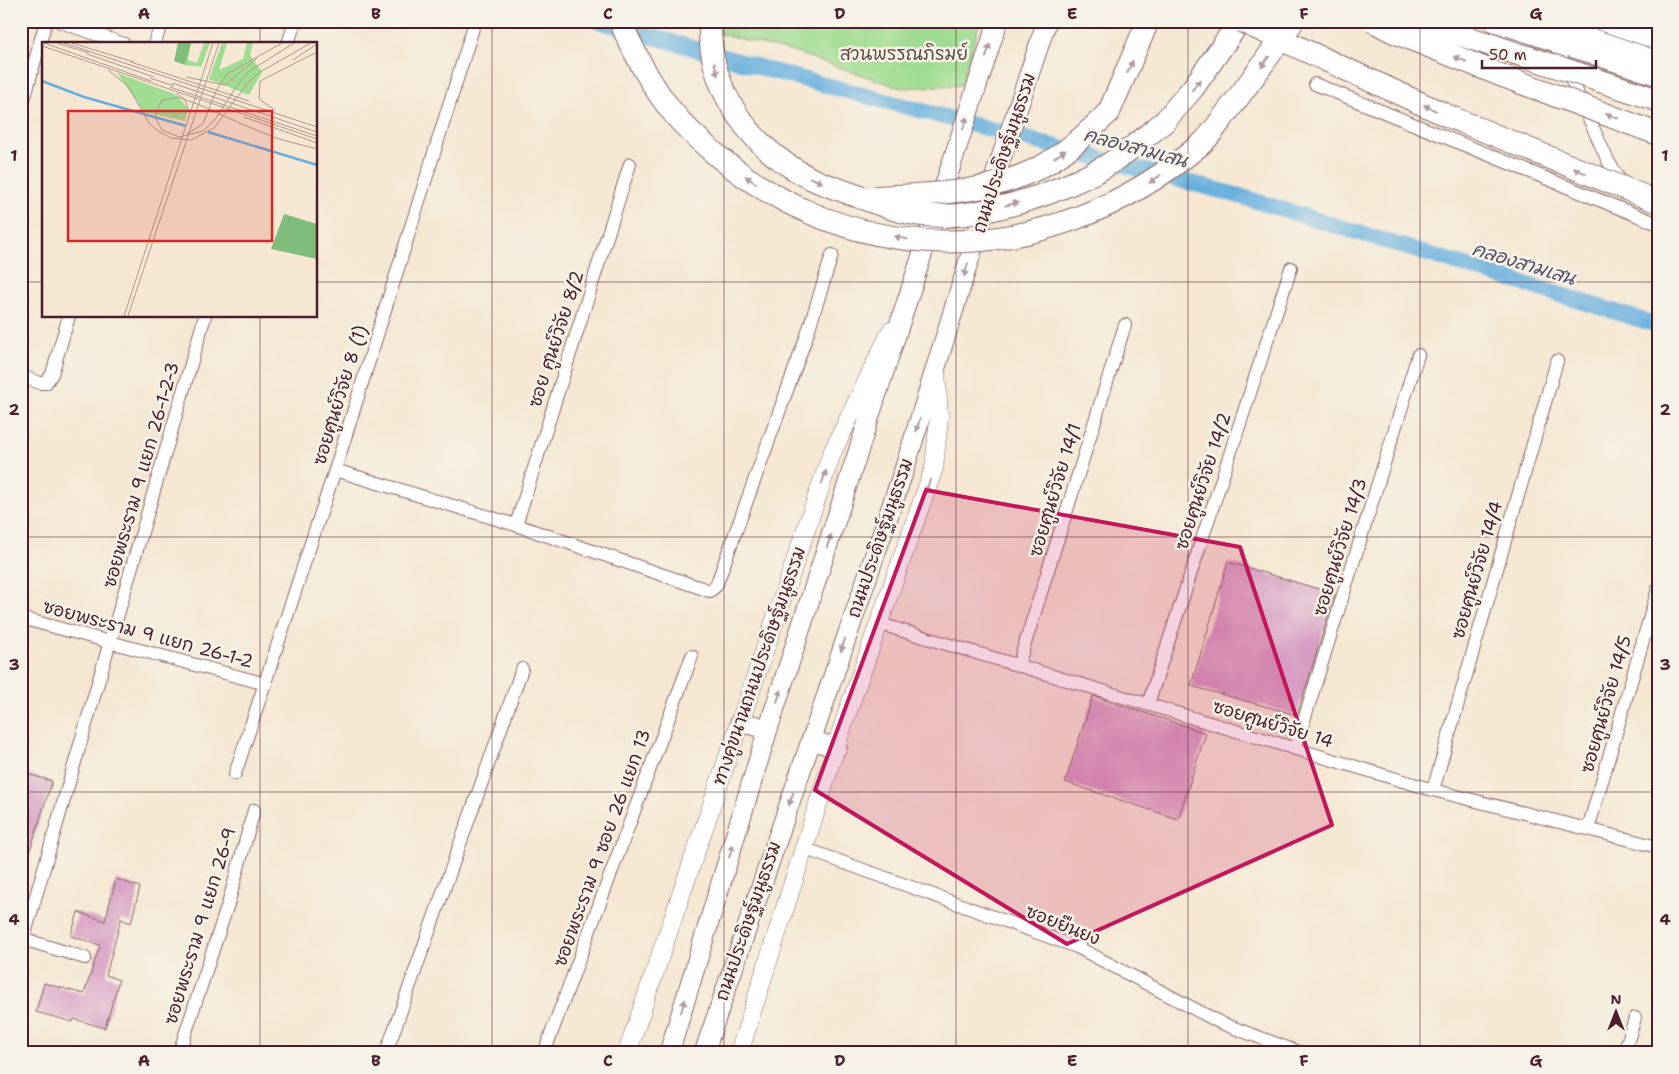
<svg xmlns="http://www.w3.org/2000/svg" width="1679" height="1074" font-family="'Shantell Sans','Playpen Sans Thai',sans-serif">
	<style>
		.green { fill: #a0dc91; stroke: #757e5e }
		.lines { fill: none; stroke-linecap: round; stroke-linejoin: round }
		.canal { stroke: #66afdd; stroke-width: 16 }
		.building { fill: #d59bc2 }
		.street-casing { stroke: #866565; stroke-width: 14 }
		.secondary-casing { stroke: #866565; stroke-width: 19 }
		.primary-casing { stroke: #866565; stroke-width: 21 }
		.highway-casing { stroke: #866565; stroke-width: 24 }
		.street { stroke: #fff; stroke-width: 12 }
		.secondary { stroke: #fff; stroke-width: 18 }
		.primary { stroke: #fff; stroke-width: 19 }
		.highway { stroke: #fff; stroke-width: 22 }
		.highway-bridge-casing { stroke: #866565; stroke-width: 24; stroke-linecap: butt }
		.highway-bridge { stroke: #fff; stroke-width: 22 }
		.oneway { fill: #ae9aa0 }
		.marked { fill: #c2185b; fill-opacity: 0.2; stroke: #c2185b; stroke-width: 4; stroke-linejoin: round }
		.grid { fill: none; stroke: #4a1f2b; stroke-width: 1; stroke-opacity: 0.55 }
		.labels { text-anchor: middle; stroke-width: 5; stroke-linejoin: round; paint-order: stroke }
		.park-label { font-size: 18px; fill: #604e44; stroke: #f7f3e8 }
		.street-label { font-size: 18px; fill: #4a1f2b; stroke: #f7f3e8 }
		.water-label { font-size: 19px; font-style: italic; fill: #545169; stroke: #f7f3e8 }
		.inset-river { fill: none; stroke: #66afdd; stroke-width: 2.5 }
		.inset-road { fill: none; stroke: #b1978f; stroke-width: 1 }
		.view { fill: #d62828; fill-opacity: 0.15; stroke: #d62828; stroke-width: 2.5 }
		.inset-edge { fill: none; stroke: #4a1f2b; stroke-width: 2.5 }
		.neatline { fill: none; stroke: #4a1f2b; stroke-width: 2 }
		.grid-label { font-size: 16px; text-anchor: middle; font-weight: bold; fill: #4a1f2b }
	</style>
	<rect width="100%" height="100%" fill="#f7f3e8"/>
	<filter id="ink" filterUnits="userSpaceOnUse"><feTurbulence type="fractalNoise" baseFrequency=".02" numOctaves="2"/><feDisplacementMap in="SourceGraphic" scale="10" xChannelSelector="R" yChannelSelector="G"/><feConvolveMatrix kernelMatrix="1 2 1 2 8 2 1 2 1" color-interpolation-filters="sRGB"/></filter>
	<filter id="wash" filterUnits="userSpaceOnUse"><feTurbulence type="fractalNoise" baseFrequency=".0096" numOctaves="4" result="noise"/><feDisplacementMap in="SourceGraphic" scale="20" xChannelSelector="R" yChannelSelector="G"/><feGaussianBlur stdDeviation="1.12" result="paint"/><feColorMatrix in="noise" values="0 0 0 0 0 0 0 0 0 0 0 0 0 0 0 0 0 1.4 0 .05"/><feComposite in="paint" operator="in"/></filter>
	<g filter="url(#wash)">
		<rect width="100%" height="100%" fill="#f5e7d2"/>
		<path class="green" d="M667,21H980L961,85L901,88L790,51Z"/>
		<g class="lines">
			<path class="canal" d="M599,21L769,70L1236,195L1658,325"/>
		</g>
		<g id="blocks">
			<path class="building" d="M1228,562L1335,594L1297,715L1191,686Z
				M1093,696L1206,733L1178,819L1065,782Z
				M21,772L52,781L24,869H21Z
				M116,879L140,887L131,923L121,919L106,975L119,980L105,1028L74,1019L73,1022L36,1012L44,983L84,994L100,945L71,936L78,912L105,921Z"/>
		</g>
	</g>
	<g filter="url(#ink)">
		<use href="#blocks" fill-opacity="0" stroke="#866565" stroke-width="1"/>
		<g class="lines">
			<defs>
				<path id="street" d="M58,21L124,44
					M1555,43L1608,161L1624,187
					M154,44L163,21
					M288,44L295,21
					M1315,84L1658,224
					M21,110L46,21
					M21,376L40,383H46L52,374L69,316
					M335,470L516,525L710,591L716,586L806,338L832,255
					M516,525L630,164
					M21,618L266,684
					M880,624L1433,790L1658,847
					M1018,666L1125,325
					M1148,704L1291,268
					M1295,749L1418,355
					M235,774L335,470L474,25
					M1433,790L1557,361
					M1588,829L1658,589
					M803,848L1077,947L1221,1023L1301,1053
					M23,939L85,958
					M21,947L205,316
					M179,1053L229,901L254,810
					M386,1053L522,669
					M544,1053L692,656
					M1624,1053L1635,1018"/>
				<path id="secondary" d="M627,1053L832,453L891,331
					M739,1053L844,722L934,468L939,417L936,371"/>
				<path id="primary" d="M1492,21L1658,76
					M1541,21L1658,61
					M1602,21L1658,40
					M740,722L768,729
					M811,740L837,748
					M669,1053L768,729L998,21
					M704,1053L905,467L996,173L1047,21"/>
				<path id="highway" d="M710,21C708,91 751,149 812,179C827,186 845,191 862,198
					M1109,112L1148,21
					M1164,122L1193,88L1240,21"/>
			</defs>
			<use href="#street" class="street-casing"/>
			<use href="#secondary" class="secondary-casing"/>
			<use href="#primary" class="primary-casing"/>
			<use href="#highway" class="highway-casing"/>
			<use href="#street" class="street"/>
			<use href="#secondary" class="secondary"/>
			<use href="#primary" class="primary"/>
			<use href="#highway" class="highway"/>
			<defs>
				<path id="highway-bridge" d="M620,21C638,61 659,102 691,132C838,276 1046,276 1201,144C1211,136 1219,122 1228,111C1250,82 1272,52 1293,21
					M1241,21L1448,116L1658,202
					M1373,21L1394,32L1503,76L1658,134
					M1418,21L1658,100
					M875,197C932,194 992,194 1044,165C1069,151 1089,131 1109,112
					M862,198C877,203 893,210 909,213C967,225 1056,195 1106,166C1127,153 1145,137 1164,122"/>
			</defs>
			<use href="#highway-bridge" class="highway-bridge-casing"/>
			<use href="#highway-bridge" class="highway-bridge"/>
		</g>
		<defs><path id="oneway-solid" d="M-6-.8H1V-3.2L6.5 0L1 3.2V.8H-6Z" transform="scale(1.25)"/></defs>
		<g class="oneway">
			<use href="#oneway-solid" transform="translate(988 51) rotate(-72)"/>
			<use href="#oneway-solid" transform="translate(1460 59) rotate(-158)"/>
			<use href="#oneway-solid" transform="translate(1265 62) rotate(125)"/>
			<use href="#oneway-solid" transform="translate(1130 67) rotate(-66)"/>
			<use href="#oneway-solid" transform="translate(716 69) rotate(76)"/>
			<use href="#oneway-solid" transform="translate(1196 85) rotate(-52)"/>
			<use href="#oneway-solid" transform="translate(1430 108) rotate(-155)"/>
			<use href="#oneway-solid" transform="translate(1612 116) rotate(-159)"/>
			<use href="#oneway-solid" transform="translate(965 123) rotate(-72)"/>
			<use href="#oneway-solid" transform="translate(1060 154) rotate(-34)"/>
			<use href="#oneway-solid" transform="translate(1580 171) rotate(-157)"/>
			<use href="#oneway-solid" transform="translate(1155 179) rotate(145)"/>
			<use href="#oneway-solid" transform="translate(751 180) rotate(-147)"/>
			<use href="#oneway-solid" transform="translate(816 180) rotate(23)"/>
			<use href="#oneway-solid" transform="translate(1012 204) rotate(-13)"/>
			<use href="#oneway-solid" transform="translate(901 238) rotate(-168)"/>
			<use href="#oneway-solid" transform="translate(966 270) rotate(107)"/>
			<use href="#oneway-solid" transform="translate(918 425) rotate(107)"/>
			<use href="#oneway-solid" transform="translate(824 477) rotate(-71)"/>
			<use href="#oneway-solid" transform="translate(928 486) rotate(109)"/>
			<use href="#oneway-solid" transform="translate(829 541) rotate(-72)"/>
			<use href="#oneway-solid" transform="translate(843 645) rotate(109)"/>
			<use href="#oneway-solid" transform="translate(779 696) rotate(-72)"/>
			<use href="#oneway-solid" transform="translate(791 799) rotate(109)"/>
			<use href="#oneway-solid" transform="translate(731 851) rotate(-73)"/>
			<use href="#oneway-solid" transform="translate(683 1006) rotate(-73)"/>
		</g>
	</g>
	<path class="marked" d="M926,490L1240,547L1332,825L1067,944L815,790Z"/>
	<path class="grid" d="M260,21V44M492,21V1053M724,21V1053M956,21V1053M1188,21V1053M1420,21V1053M21,282H44M316,282H1658M260,316V1053M21,537H1658M21,792H1658"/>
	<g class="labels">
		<g class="park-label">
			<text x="904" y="60">สวนพรรณภิรมย์</text>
		</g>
		<g class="street-label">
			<text transform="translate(1004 153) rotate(-72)" y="6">ถนนประดิษฐ์มนูธรรม</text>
			<text transform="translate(556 339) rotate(-72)" y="6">ซอย ศูนย์วิจัย 8/2</text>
			<text transform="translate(340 395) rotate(-73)" y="6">ซอยศูนย์วิจัย 8 (1)</text>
			<text transform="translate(141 475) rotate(-74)" y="6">ซอยพระราม 9 แยก 26-1-2-3</text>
			<text transform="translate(1203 481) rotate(-72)" y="6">ซอยศูนย์วิจัย 14/2</text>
			<text transform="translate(1055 490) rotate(-73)" y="6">ซอยศูนย์วิจัย 14/1</text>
			<text transform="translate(880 538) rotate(-71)" y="6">ถนนประดิษฐ์มนูธรรม</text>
			<text transform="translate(1340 547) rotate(-73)" y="6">ซอยศูนย์วิจัย 14/3</text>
			<text transform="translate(1477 570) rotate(-74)" y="6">ซอยศูนย์วิจัย 14/4</text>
			<text transform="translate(148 634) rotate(15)" y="6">ซอยพระราม 9 แยก 26-1-2</text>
			<text transform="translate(759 666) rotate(-71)" y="6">ทางคู่ขนานถนนประดิษฐ์มนูธรรม</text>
			<text transform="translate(1606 704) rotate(-74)" y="6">ซอยศูนย์วิจัย 14/5</text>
			<text transform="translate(1273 724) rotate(17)" y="6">ซอยศูนย์วิจัย 14</text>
			<text transform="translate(602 848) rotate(-70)" y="6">ซอยพระราม 9 ซอย 26 แยก 13</text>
			<text transform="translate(748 921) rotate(-71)" y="6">ถนนประดิษฐ์มนูธรรม</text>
			<text transform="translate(1063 925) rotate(22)" y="6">ซอยยืนยง</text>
			<text transform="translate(200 926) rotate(-73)" y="6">ซอยพระราม 9 แยก 26-9</text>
		</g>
		<g class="water-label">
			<text transform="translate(1136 147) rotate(15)" y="7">คลองสามเสน</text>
			<text transform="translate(1524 263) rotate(17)" y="7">คลองสามเสน</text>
		</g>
	</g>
	<g transform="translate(42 42)">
		<rect width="275" height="275" fill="#f5e7d2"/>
		<path d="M149,1L146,18L155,21L162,1H168L159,25L143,23ZM180,1H185L177,28L201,17L205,1H211L208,13L220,30L207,53L167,37ZM75,31L135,53L146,67L143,79L102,70Z" fill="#a0dc91"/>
		<path d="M136,1H149L143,23L132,19ZM242,172L275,182V217L229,207Z" fill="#80bc7b"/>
		<path class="inset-river" d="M0,39L42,55L144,84M166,90L275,123"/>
		<path class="inset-road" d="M2,1L109,39M15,1L47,11M22,1L275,85M30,1L92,20M252,1L206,30L194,45L181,65L175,75L171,80L161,89L137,95L120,88L113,75L119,59L136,55L163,65L173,70L202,83L237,97L275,107M0,4L275,97M45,12L112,35M251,18L275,2M89,20L207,59M66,28L86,44L107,81L116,89L129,96L149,98L172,86L205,42L218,30L269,1M144,35L183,43L215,16M108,36L132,44M130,41L275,90M128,45L275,94M135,51L143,58L147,69M233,68L217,57L218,39L275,10M202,75L275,101M145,92L161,82L174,49L185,32L240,1M82,274L171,1M86,274L177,1"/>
		<path class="view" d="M26,69H230V199H26Z"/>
		<rect width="275" height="275" class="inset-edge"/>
	</g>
	<rect width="1679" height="1074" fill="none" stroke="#f7f3e8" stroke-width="55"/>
	<g transform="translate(1616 1012)" stroke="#f7f3e8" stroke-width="4" paint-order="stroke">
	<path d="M0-4L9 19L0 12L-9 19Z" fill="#4a1f2b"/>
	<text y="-8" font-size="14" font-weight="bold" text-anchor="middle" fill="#4a1f2b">N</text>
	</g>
	<path d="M1482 60v8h114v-8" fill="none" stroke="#4a1f2b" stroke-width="2.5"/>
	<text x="1489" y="60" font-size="15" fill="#4a1f2b" stroke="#f7f3e8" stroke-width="4" paint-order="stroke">50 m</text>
	<rect x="28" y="28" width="1624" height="1018" class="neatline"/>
	<g class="grid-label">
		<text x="144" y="19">A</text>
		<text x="376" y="19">B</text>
		<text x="608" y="19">C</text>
		<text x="840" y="19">D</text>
		<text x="1072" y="19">E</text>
		<text x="1304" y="19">F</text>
		<text x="1536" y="19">G</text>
		<text x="14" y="161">1</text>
		<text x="1665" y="161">1</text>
		<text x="14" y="415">2</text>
		<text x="1665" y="415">2</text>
		<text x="14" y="670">3</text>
		<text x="1665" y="670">3</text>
		<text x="14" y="925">4</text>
		<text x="1665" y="925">4</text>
		<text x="144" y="1066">A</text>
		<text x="376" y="1066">B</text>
		<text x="608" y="1066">C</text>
		<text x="840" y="1066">D</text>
		<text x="1072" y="1066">E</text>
		<text x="1304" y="1066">F</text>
		<text x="1536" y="1066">G</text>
	</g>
</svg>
